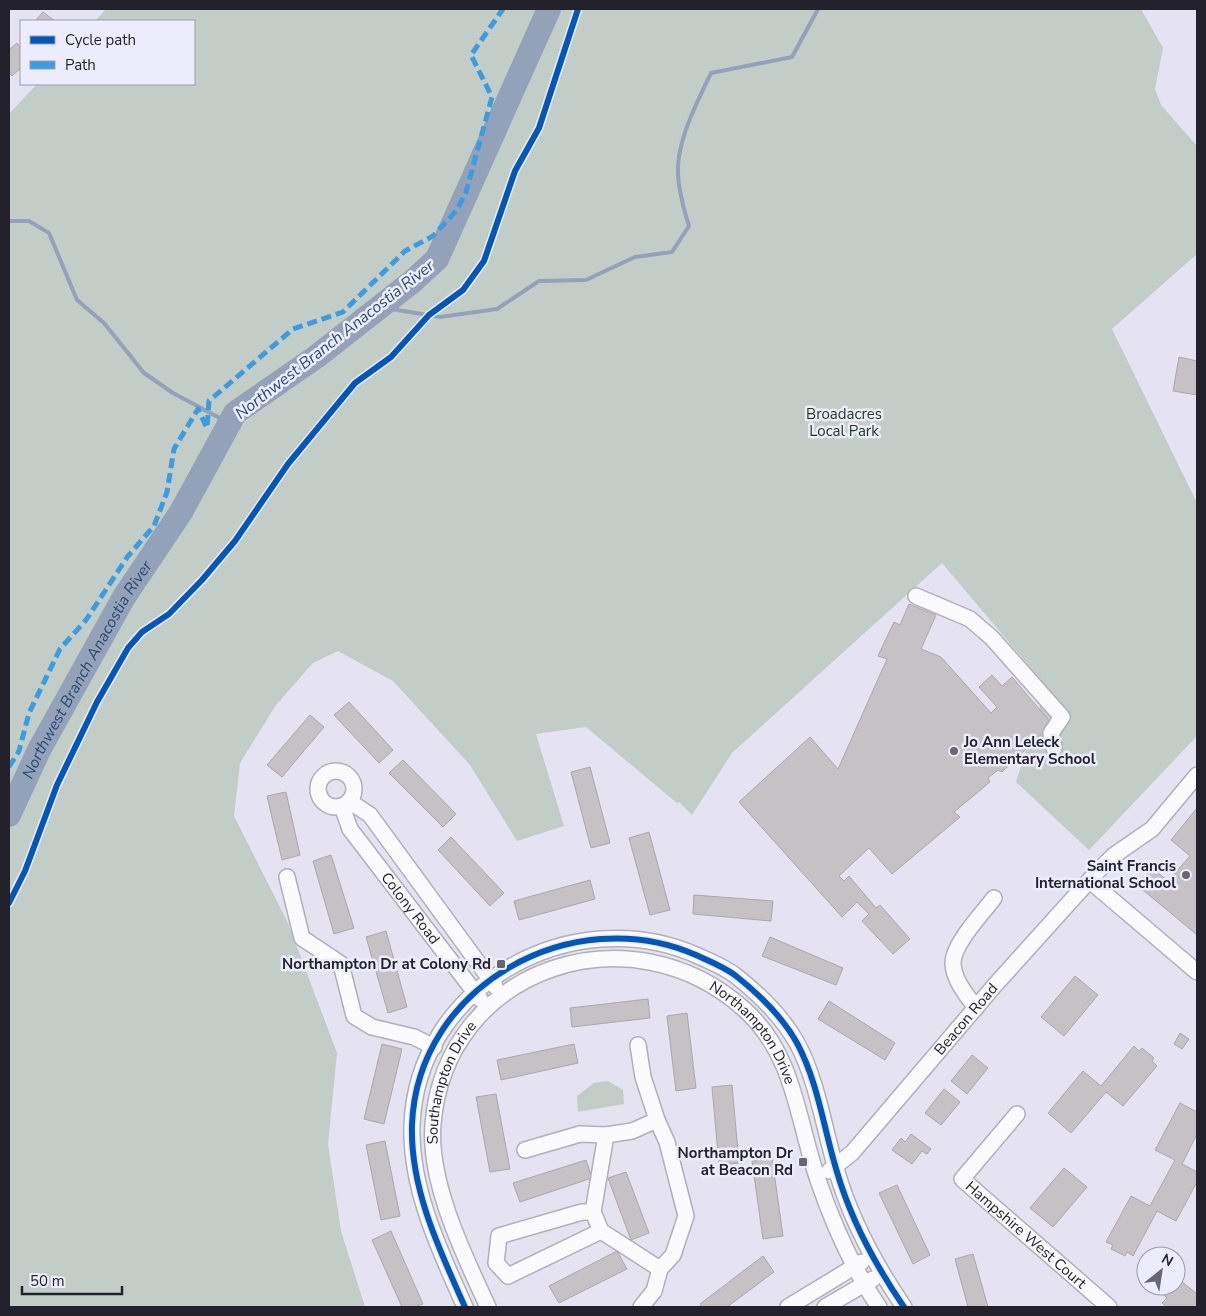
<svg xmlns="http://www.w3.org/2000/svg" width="1206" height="1316" font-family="'Nunito Sans',sans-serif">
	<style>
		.green { fill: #c1cdc6 }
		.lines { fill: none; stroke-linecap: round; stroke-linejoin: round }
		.stream { stroke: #93a2b9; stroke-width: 4 }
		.river { stroke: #93a2b9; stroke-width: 24 }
		.building { fill: #c6c1c4; stroke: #aba7aa }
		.minor-casing { stroke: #b0afba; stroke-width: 18 }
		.minor { stroke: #fbfbfd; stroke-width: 15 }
		.quiet { stroke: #3c9ce1; stroke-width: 5; stroke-dasharray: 10 5; stroke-linecap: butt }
		.cycleway-casing { stroke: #edecfc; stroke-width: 9 }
		.cycleway { stroke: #0057b8; stroke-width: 6 }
		.poi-dot { fill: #676671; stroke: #edecfc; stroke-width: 2 }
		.labels { text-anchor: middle; stroke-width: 5; stroke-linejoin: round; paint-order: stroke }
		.park-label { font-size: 15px; fill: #173c15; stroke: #edecfc }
		.poi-label { font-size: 15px; font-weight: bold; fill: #23222c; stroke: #edecfc; text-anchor: end }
		.street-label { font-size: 15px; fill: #23222c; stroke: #edecfc }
		.water-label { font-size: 16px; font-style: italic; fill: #294b72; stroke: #edecfc }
	</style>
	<rect width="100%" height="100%" fill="#e5e3f2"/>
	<path class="green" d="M106,9H1141L1163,48L1155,89L1161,105L1197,146V254L1112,329L1197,503V736L1089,850L1016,782L1046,686L942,563L732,753L692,815L679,802L677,803L586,727L536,734L564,826L517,841L470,765L393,681L338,651L313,663L276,705L240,763L234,816L288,923L337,1053L328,1144L341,1231L365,1307H9V114L37,84H194V21H95Z
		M608,1081L623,1090L624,1104L578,1112L577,1096L594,1083Z"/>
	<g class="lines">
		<path class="stream" d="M9,221H29L49,233L77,300L104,323L144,373L173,393L229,423
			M379,307L440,317L497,309L539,281L586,280L635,257L672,252L689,226C683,207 677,185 678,165C680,135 698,100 711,73L792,57L818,9"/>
		<path class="river" id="s1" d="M9,815L39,750L124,597L181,512L235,413L316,357L413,281L437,259L549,9"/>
	</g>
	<path class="building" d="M43,12L55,21H35Z
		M17,43L21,48V68L12,76L9,73V50Z
		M1179,357L1197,361V395L1173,391Z
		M909,604L936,615L921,649L941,657L991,713L997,707L979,687L992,675L1002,686L1012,677L1052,724L1002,772L998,770L988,778L990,782L954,812L960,817L892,874L869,848L839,876L844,881L849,876L876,908L880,905L910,939L893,954L862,921L869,914L857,902L842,917L739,802L810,737L838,769L887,659L878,656L894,622L900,625Z
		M349,702L393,750L379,763L334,715Z
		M310,715L324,727L282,777L267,765Z
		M403,760L456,814L443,827L389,773Z
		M590,767L610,843L591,848L571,772Z
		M286,792L300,855L282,860L267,796Z
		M1197,808V935L1137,885L1152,868L1168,881L1190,856L1171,840Z
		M649,832L670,910L650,915L629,838Z
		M451,837L504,893L490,906L438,850Z
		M331,855L354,928L334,934L313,861Z
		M590,880L595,899L519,920L514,901Z
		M694,895L773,901L771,921L693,914Z
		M386,931L407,1007L388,1013L366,937Z
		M770,937L843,968L836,985L762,956Z
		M1075,976L1098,995L1064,1036L1041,1017Z
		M648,999L650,1018L572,1027L570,1008Z
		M829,1001L895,1043L885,1060L818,1019Z
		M687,1013L696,1088L676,1091L667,1016Z
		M1180,1033L1189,1039L1182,1049L1174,1044Z
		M382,1044L402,1049L384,1124L364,1119Z
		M574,1044L578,1063L501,1080L497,1060Z
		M1134,1046L1139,1051L1142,1048L1154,1058L1152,1061L1157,1066L1123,1106L1106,1092L1071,1133L1048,1113L1083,1071L1101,1086Z
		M972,1055L988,1068L967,1094L951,1081Z
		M732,1085L739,1163L719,1165L712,1087Z
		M944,1089L960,1102L941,1125L925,1113Z
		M496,1094L510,1169L490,1172L476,1097Z
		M1180,1103L1197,1112V1134L1182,1164L1197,1172V1182L1176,1221L1157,1211L1133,1256L1127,1252L1125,1256L1111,1249L1113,1245L1106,1242L1131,1196L1150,1206L1175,1160L1155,1150Z
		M911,1134L931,1149L927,1154L922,1151L912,1164L892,1150L901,1138L905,1142Z
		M385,1141L400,1216L381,1220L366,1145Z
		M772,1158L783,1236L763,1239L752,1161Z
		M586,1160L592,1178L520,1202L513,1183Z
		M1064,1168L1087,1187L1053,1227L1030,1208Z
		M626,1172L649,1233L631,1240L608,1178Z
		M897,1185L930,1255L913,1264L879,1193Z
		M391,1231L423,1304L414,1307H402L372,1240Z
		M617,1251L627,1269L559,1303L549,1286Z
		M973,1254L988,1307H968L955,1259Z
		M763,1256L774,1272L727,1307H702L700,1304Z
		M1181,1281L1197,1294V1307H1167L1162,1303L1167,1298L1164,1295L1172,1286H1177Z"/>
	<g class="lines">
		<defs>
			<g id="minor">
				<path d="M916,596L970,619L992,638L1062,717L1051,733L1054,748"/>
				<circle cx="336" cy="789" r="18"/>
				<path d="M349,801L370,815L495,986"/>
				<path id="s2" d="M342,806L350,829L480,999"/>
				<path d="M287,877L302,938L341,964L354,1016L372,1027L414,1037L434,1047"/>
				<path d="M1090,881L1197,972"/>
				<path d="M976,1008C967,996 953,979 953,963C953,944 982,914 994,898"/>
				<path d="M638,1045L643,1077L657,1120"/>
				<path id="s3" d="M1017,1114L962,1179L1109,1307"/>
				<path d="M606,1135L593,1212L601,1231L660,1269"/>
				<path d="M525,1150L580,1134L606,1135L632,1131L657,1120L667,1142L686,1216L673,1255L660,1269L654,1291L641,1307"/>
				<path id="s4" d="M829,1171L852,1153L995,985L1096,873L1113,856L1152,829L1197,775"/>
				<path d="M593,1212H582L499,1236L496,1263L508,1276L601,1231"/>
				<path d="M465,1307C440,1251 410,1189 412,1125C417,985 573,901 696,955C709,961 725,967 736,976C760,995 782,1016 797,1043C818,1082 824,1130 837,1172C851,1220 876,1266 904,1307"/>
				<path id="s5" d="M488,1307C464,1255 428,1182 433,1124C446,966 632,907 745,1010C795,1055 797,1120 818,1180C833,1224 853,1269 879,1307"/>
				<path d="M788,1307L862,1262"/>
				<path d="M825,1307L873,1279"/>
			</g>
		</defs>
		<use href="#minor" class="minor-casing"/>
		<use href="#minor" class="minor"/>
		<path class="quiet" d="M9,767L19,751L29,713L60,649L86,620L128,556L154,526L167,492L174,449L198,409L207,428L209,401L293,329L343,312L405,251L433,236L457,210L466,192L492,97L471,55L503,9"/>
		<defs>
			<path id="cycleway" d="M9,903L25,871L57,785L97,702L128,648L142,632L169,614L202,580L235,541L288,464L355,383L391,357L429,315L463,290L484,261L515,171L539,128L578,9
				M465,1307C440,1251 410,1189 412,1125C417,985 573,901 696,955C709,961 725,967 736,976C760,995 782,1016 797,1043C818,1082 824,1130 837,1172C851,1220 876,1266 904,1307"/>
		</defs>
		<use href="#cycleway" class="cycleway-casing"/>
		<use href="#cycleway" class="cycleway"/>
	</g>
	<g class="poi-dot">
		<circle cx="954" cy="751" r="5"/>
		<circle cx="1186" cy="875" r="5"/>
		<rect x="496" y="959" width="10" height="10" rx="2.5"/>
		<rect x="798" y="1157" width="10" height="10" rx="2.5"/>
	</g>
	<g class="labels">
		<g class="park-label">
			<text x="844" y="419">Broadacres<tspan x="844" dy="17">Local Park</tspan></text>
		</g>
		<g class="poi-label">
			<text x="964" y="747" text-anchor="start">Jo Ann Leleck<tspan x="964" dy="17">Elementary School</tspan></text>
			<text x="1176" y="871">Saint Francis<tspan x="1176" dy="17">International School</tspan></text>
			<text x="491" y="969">Northampton Dr at Colony Rd</text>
			<text x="793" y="1158">Northampton Dr<tspan x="793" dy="17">at Beacon Rd</tspan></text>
		</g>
		<g class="street-label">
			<text dy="5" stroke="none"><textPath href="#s2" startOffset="124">Colony Road</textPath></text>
			<text dy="5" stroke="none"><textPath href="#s4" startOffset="205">Beacon Road</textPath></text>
			<text dy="5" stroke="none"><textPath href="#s5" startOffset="630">Northampton Drive</textPath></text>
			<text dy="5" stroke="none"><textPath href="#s5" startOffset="238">Southampton Drive</textPath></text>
			<text dy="5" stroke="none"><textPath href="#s3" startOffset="170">Hampshire West Court</textPath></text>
		</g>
		<g class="water-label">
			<text transform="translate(334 339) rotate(-38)" y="6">Northwest Branch Anacostia River</text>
			<text dy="6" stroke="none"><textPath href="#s1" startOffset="165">Northwest Branch Anacostia River</textPath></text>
		</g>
	</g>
	<rect width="1206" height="1316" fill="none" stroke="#23222c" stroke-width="20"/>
	<rect x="20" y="20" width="175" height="65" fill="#edecfc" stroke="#9c9ba9"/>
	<rect x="30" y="36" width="25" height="8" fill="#0057b8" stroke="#9c9ba9"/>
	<text x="65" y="45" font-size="15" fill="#23222c">Cycle path</text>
	<rect x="30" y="61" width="25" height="8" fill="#3c9ce1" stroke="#9c9ba9"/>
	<text x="65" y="70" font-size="15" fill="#23222c">Path</text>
	<g transform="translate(1161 1271) rotate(30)"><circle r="24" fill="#edecfc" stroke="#9c9ba9"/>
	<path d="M0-4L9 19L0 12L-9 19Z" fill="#676671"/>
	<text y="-8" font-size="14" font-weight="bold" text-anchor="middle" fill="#23222c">N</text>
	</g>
	<path d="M22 1286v8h100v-8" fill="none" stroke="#23222c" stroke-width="2.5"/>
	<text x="30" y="1286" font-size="15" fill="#23222c" stroke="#edecfc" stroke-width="4" paint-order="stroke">50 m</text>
</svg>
